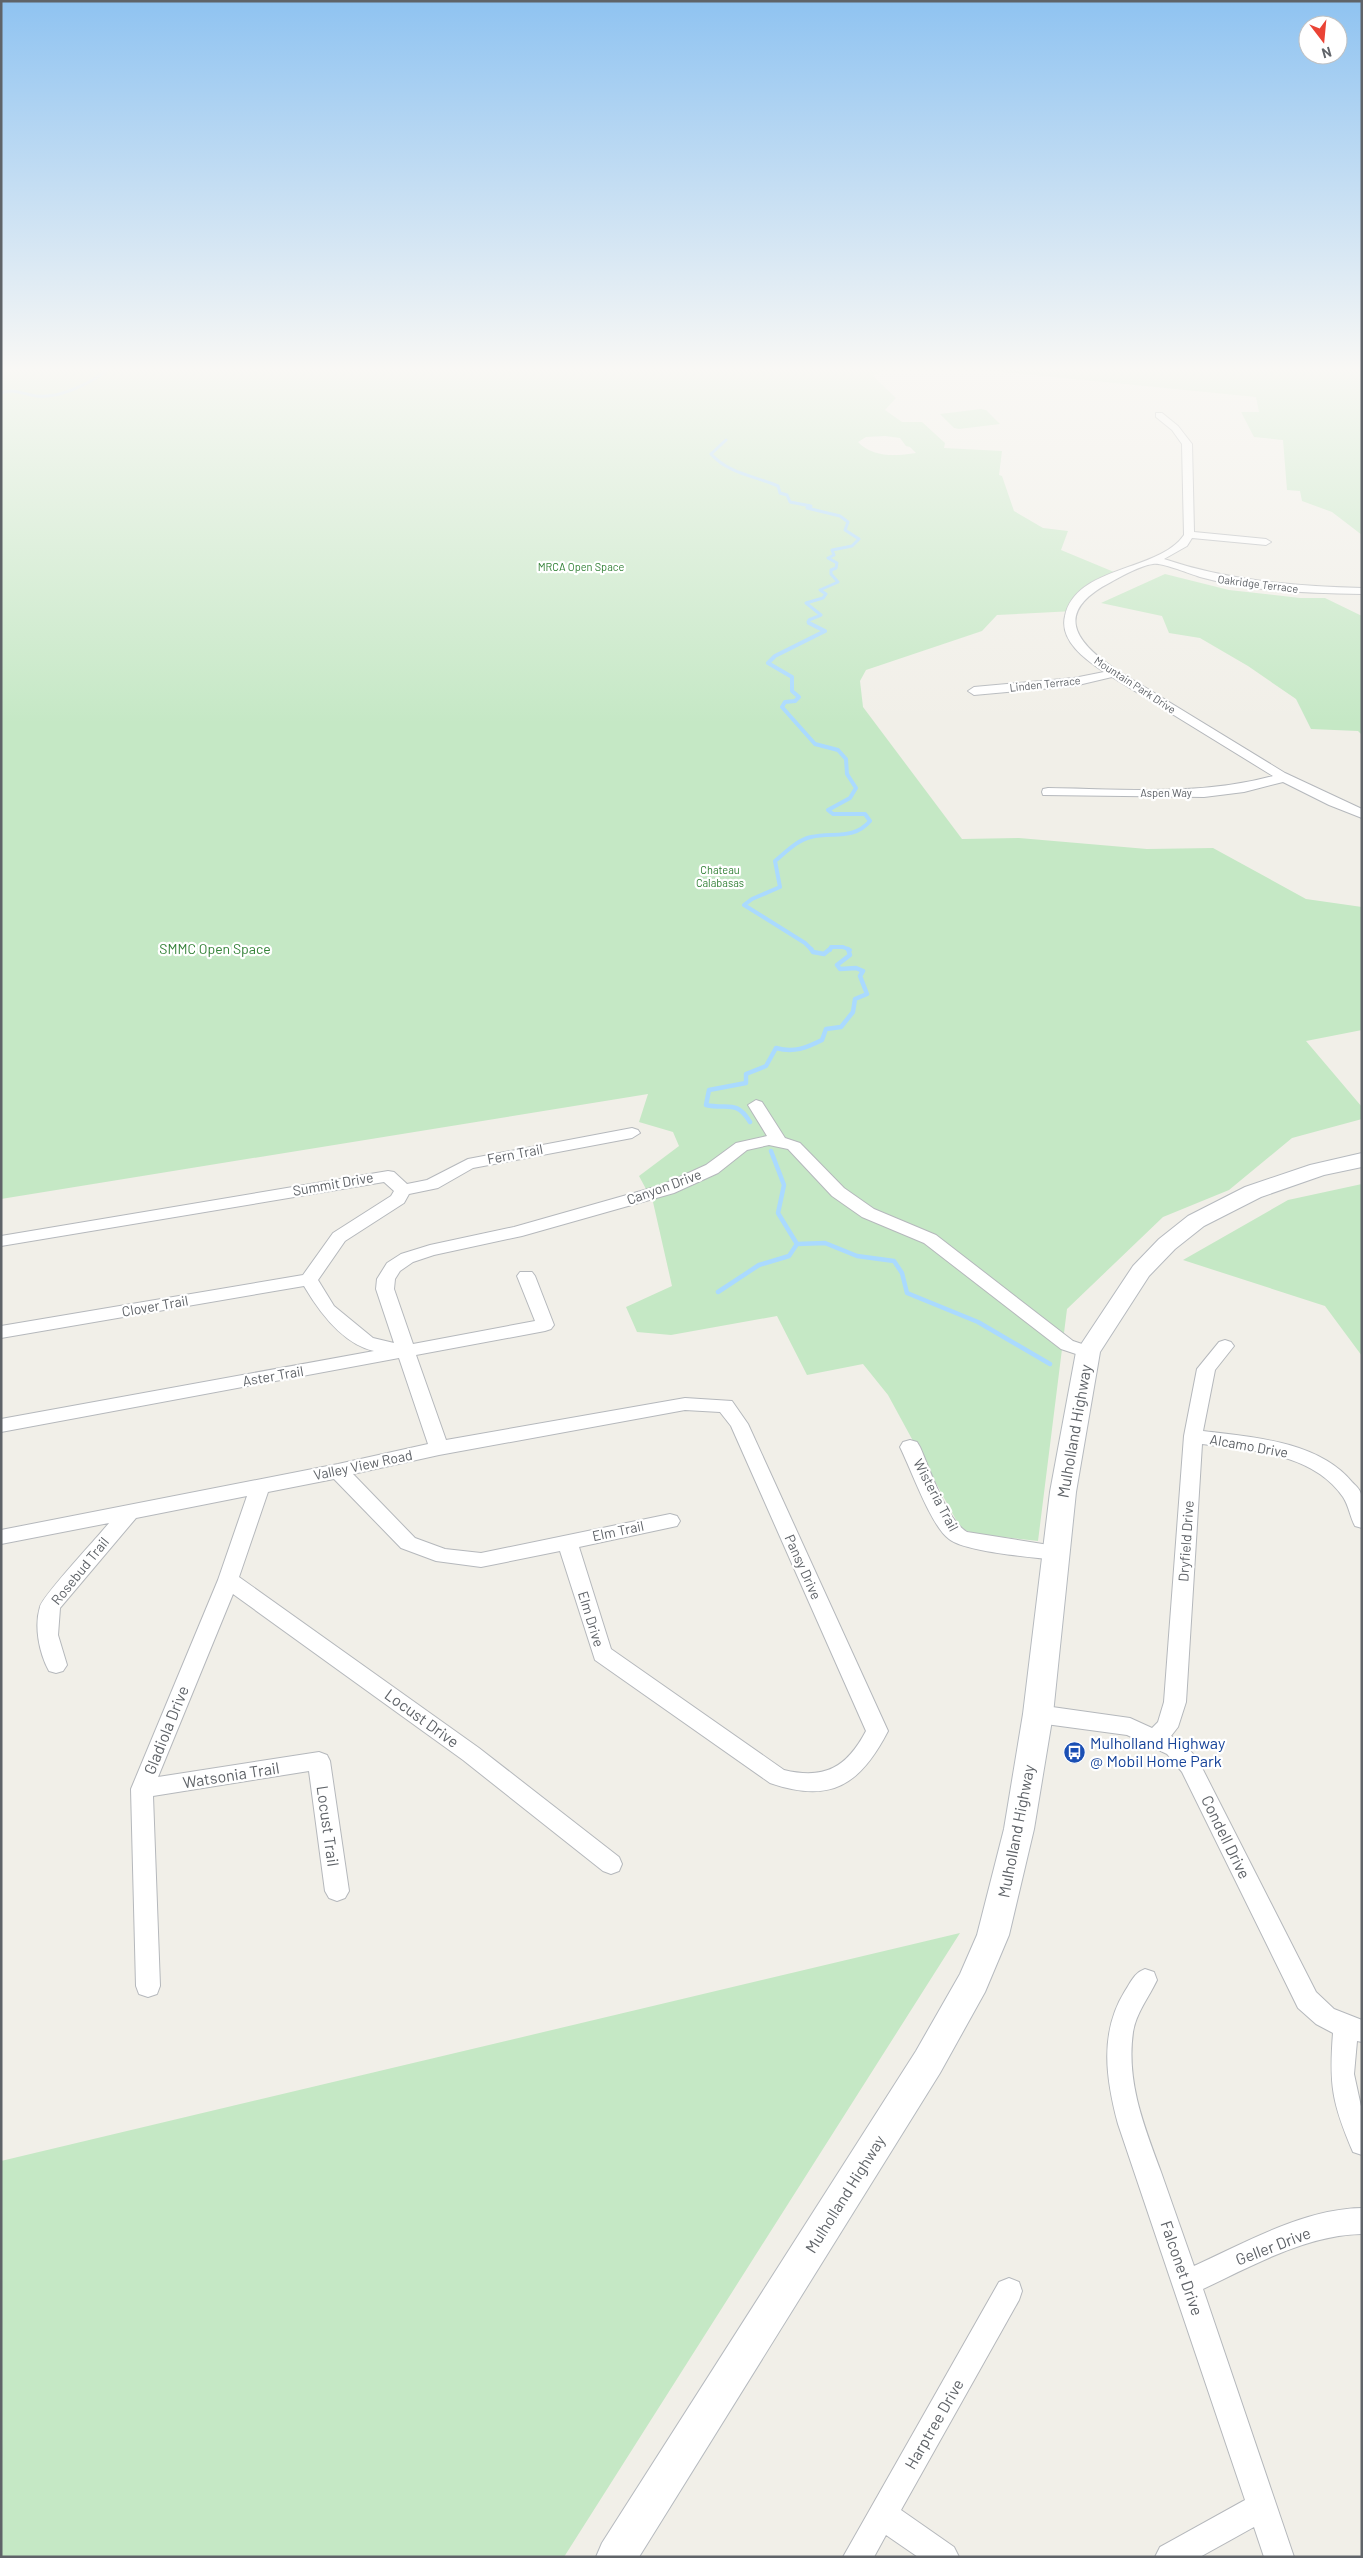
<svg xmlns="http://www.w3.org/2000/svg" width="1363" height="2558" font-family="Barlow,sans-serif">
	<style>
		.green { fill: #c5e8c5; fill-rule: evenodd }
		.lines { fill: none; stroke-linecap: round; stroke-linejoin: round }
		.stream-far2 { stroke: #aadaff; stroke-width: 3 }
		.stream-far1 { stroke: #aadaff; stroke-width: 4 }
		.stream { stroke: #aadaff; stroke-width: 4.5 }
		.street-casing { stroke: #b5b8bc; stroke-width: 2 }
		.secondary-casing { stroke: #b6babf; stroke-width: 2 }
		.street { fill: #fff; fill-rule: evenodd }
		.secondary { fill: #fff; fill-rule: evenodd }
		.labels { text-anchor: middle; stroke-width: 4.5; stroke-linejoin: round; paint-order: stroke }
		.far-park-label { font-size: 11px; fill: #348238; stroke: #fff }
		.far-street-label { font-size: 11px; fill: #5f6368; stroke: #fff }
		.park-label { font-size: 14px; fill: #348238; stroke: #fff }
		.street-label { font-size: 14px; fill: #5f6368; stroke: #fff }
		.near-street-label { font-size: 16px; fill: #5f6368; stroke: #fff }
		.near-transit-label { font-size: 16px; fill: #164399; stroke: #fff; text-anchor: start }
	</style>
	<rect width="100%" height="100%" fill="#f1efe8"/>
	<path class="green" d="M1,366H891L873,376L896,398L885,410L902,422H922L945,443L944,448L1002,451L999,475L1002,476L1014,511L1043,528L1068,531L1061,550L1114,572C1103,577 1084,601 1074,611L997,615L982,631L866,670L860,681L863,707L962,839L1019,838L1147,849L1213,848L1306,899L1362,907V1030L1306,1041L1362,1107V1119L1292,1138L1229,1190L1163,1217L1067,1309L1038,1541L977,1534L961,1529L888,1395L863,1364L807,1375L777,1316L671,1335L637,1332L626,1307L672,1286L653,1202L639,1176L679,1146L673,1132L639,1122L648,1094L1,1199ZM885,436L900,438L906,446L910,447L916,453C896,456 873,458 858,442L866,437Z
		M966,366H1362V535L1332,512L1302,501L1300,491L1287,490L1283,440L1254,437L1241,412H1259L1256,397L982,370Z
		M981,409L986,410L1000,424L959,429L954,428L940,414Z
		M1165,574L1229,590L1300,598H1325L1362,616V735L1358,731L1311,729L1296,699L1248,666L1200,638L1169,633L1162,616L1101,603Z
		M1362,1184V1356L1325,1306L1183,1260L1288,1200Z
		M960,1933L564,2557H1V2161Z"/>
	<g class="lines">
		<path class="stream-far2" d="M1,393C15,388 22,394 36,396C60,399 94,382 112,366
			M726,440L711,454C729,474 755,476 778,486L780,493L787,495L790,502L811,506L807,508L840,516L848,522L845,530L859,539L852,546L832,550L834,555L828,558L837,563L836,568L831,570V574L838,582L820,590L826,594L823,598L806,603L821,615L809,620L808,622L811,624"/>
		<path class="stream-far1" d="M809,623L825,631L775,656L768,663L792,677V691L799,697L795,701L785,702L782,707L815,744L838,750L846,759L847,774L856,788L850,798L828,810L833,814H865L870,821C854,840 833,832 811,837C797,840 786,852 775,861L780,887L752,899L744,905L805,943L812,950
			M830,950L831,947H843L850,950"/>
		<path class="stream" d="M811,949L813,952L824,954L830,949
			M750,1122C736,1099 728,1110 706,1105L709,1090L746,1083V1074L766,1066L776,1048C794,1053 806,1048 822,1040L826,1029L841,1027L853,1012L855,999L867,994L860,976L863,971L856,968L840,969L837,965L850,955L848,949
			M771,1151L784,1185L778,1213L797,1244L825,1243L857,1256L894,1261L902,1273L907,1293L978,1322L1050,1364
			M718,1292L759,1265L789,1256L797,1244"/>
		<defs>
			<path id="street" d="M1156,413H1162L1178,426L1192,444L1194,532L1266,539L1271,542L1266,545L1192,538L1187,546L1164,559C1229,581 1294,586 1362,588V594C1307,593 1253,592 1200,577C1190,574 1161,562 1153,564C1139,566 1124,575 1111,582C1055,611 1072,640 1115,669L1285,773L1362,809V818L1329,805L1283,782L1244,792L1204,797L1043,795L1042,792L1043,789L1048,788C1123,789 1200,796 1273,776L1112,677L1074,686L974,695L968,691L974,687L1074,678L1104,672C1086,660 1059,641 1065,616C1076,565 1159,572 1184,535L1182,444L1172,430L1156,417Z
				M756,1100L762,1102L785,1138L800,1143L844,1188L874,1209L936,1235L1073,1341L1094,1348L1097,1352L1094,1356L1088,1358L1061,1349L924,1243L862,1217L832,1196L788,1149L769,1145L747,1150L718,1173L674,1193L522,1236L434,1255L413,1262L400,1271L395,1279L394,1289L413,1344L535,1321L517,1276L520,1272H532L535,1276L554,1325L551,1329L545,1331L416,1355L446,1440L685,1398L732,1401L748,1424L888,1731C860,1785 831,1804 770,1783L595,1660L560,1551L481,1567L436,1561L401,1548L334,1479L268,1492L239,1577L479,1748L619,1857L622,1864L619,1871L611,1874L603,1871L463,1760L233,1594L158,1777L319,1752L327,1755L330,1761L349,1891L345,1898L337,1901L329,1898L325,1891L309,1771L153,1796L160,1986L157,1994L148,1997L139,1994L136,1986L131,1789L218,1580L247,1496L136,1518L60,1608L58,1635L67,1665L63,1671L56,1673L49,1671C39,1653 34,1626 40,1607C43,1595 98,1537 109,1523L1,1544V1530L338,1464L428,1444L399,1358L1,1432V1419L374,1351C343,1344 320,1313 304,1286L1,1338V1326L303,1275L333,1233L391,1196L394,1191L384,1182L1,1246V1236L388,1171L394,1172L407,1184L427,1180L468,1159L632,1128L638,1130L640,1133L632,1138L473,1168L438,1188L409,1194L404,1203L345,1241L318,1280L334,1306L373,1338L394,1343L376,1289L377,1279L387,1263L401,1254L430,1245L514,1227L662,1185L706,1165L736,1143L767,1136L748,1105ZM685,1410L720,1412L731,1426L866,1731C847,1767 825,1780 784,1770L611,1649L579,1547L677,1526L680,1521L677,1516L670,1514L481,1553L445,1549L415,1538L353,1474L439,1455Z
				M1225,1340L1231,1342L1234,1346L1215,1370L1203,1431C1252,1437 1318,1441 1352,1482C1355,1485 1360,1489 1361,1494C1363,1503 1362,1518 1362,1528L1355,1526C1350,1517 1349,1506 1343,1497C1313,1453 1250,1450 1202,1444L1186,1702L1178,1727L1171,1736L1183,1742L1198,1760L1316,1992L1334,2009L1362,2020V2042L1357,2041L1354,2074L1362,2111V2155L1353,2152C1332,2103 1329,2085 1333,2033L1316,2024L1298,2008L1182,1772L1167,1754L1127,1735L1038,1723L1030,1720L1027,1714L1030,1708L1038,1705L1130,1718L1152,1728L1158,1722L1164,1702L1184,1436L1197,1369L1219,1342Z
				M910,1440L917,1442L920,1447C930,1469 946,1520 967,1532L1055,1546L1062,1548L1065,1553L1062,1558L1055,1560C1032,1557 965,1552 949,1539C931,1526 911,1469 900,1447L903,1442Z
				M1145,1969L1154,1972L1157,1980C1149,1997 1136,2013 1133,2032C1126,2082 1144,2126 1161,2172C1172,2203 1183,2235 1194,2266C1246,2242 1304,2209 1362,2208V2234C1306,2235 1252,2266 1203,2289L1294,2557H1264L1254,2527L1200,2557H1155L1160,2547L1245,2500L1118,2124C1106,2079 1099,2033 1125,1991C1131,1982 1134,1973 1145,1969Z
				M1009,2278L1019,2282L1022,2291L1019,2300L901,2510L954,2547L959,2557H918L886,2535L874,2557H843L999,2282Z"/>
			<path id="secondary" d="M1362,1153V1167L1324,1175L1261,1197L1204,1226L1175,1249L1149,1276L1100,1352L1076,1492L1053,1714L1034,1829L1009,1935L985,1992L940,2073L639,2557H596L602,2543L916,2051L960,1974L977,1935L1004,1829L1023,1714L1050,1492L1076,1352L1133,1266L1159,1239L1188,1216L1245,1187L1310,1165Z"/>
		</defs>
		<use href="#street" class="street-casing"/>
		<use href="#secondary" class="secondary-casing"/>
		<use href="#street" class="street"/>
		<use href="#secondary" class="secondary"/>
	</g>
	<linearGradient id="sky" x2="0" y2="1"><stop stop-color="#8fc3f1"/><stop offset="0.51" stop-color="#f9f8f5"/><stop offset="1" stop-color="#f9f8f5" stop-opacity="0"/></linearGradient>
	<rect width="1363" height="724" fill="url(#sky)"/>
	<defs>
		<symbol id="bus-disc" viewBox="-11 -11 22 22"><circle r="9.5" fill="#1a4fb4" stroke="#fff"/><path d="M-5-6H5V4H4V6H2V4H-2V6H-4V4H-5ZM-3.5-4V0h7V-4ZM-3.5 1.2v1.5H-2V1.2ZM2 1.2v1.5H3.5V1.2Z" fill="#fff"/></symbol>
	</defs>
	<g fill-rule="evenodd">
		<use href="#bus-disc" x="1062" y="1740" width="25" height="25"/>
	</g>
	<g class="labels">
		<g class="far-park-label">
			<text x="581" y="571">MRCA Open Space</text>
			<text x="720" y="874">Chateau<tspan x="720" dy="13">Calabasas</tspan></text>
		</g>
		<g class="far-street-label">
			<text transform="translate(1258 584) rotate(7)" y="4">Oakridge Terrace</text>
			<text transform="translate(1045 684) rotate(-6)" y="4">Linden Terrace</text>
			<text transform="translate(1135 685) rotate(33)" y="4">Mountain Park Drive</text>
			<text x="1166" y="797">Aspen Way</text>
		</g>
		<g class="park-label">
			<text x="215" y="954">SMMC Open Space</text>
		</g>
		<g class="street-label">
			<text transform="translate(515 1154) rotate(-11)" y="5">Fern Trail</text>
			<text transform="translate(333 1184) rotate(-10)" y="5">Summit Drive</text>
			<text transform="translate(664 1187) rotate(-20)" y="5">Canyon Drive</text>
			<text transform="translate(155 1306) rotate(-10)" y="5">Clover Trail</text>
			<text transform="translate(273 1376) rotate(-10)" y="5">Aster Trail</text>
			<text transform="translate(1249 1446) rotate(10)" y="5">Alcamo Drive</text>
			<text transform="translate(363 1465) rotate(-12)" y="5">Valley View Road</text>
			<text transform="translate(936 1495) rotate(62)" y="5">Wisteria Trail</text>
			<text transform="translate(618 1531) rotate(-12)" y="5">Elm Trail</text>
			<text transform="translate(1186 1541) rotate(-86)" y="5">Dryfield Drive</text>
			<text transform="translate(803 1567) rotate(66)" y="5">Pansy Drive</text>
			<text transform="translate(80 1571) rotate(-51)" y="5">Rosebud Trail</text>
			<text transform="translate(591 1619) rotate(73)" y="5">Elm Drive</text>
		</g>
		<g class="near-street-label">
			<text transform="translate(1074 1431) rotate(-80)" y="6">Mulholland Highway</text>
			<text transform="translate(422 1718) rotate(36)" y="6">Locust Drive</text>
			<text transform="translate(166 1730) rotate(-68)" y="6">Gladiola Drive</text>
			<text transform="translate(231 1775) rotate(-9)" y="6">Watsonia Trail</text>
			<text transform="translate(328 1826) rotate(82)" y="6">Locust Trail</text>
			<text transform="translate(1016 1831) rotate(-79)" y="6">Mulholland Highway</text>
			<text transform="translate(1226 1837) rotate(64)" y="6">Condell Drive</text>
			<text transform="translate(845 2194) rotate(-58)" y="6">Mulholland Highway</text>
			<text transform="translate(1273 2246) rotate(-21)" y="6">Geller Drive</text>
			<text transform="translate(1182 2268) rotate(71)" y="6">Falconet Drive</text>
			<text transform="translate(934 2424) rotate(-60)" y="6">Harptree Drive</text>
		</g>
		<g class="near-transit-label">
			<text x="1090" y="1749">Mulholland Highway<tspan x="1090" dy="18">@ Mobil Home Park</tspan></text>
		</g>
	</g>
	<rect width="1363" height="2558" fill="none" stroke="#5f6368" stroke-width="5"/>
	<g transform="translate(1323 40) rotate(164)"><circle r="24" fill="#ffffff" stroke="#bfc1c3"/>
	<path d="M0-4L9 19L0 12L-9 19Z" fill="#ea4335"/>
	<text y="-8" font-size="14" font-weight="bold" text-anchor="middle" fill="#5f6368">N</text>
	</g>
</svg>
